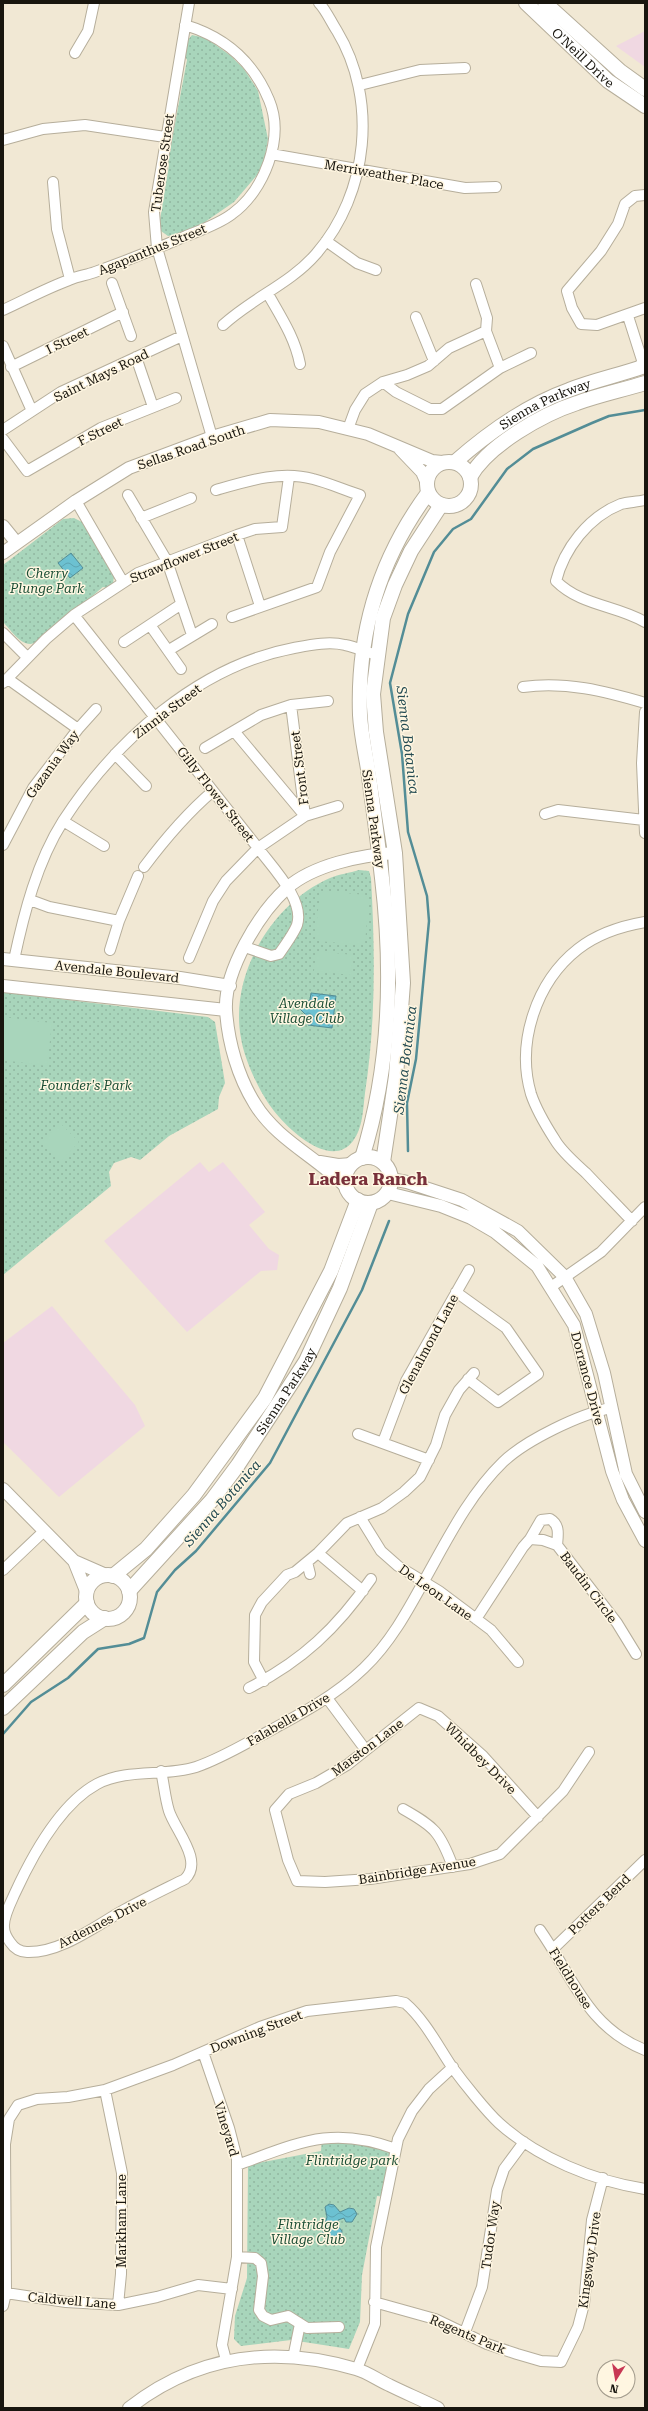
<svg xmlns="http://www.w3.org/2000/svg" width="648" height="2411" font-family="'Roboto Serif',serif">
	<style>
		.education { fill: #f0d8e2 }
		.grass { fill: url(#grass-dots) }
		.pitch { fill: #a8d5bb }
		.water { fill: url(#water-waves); stroke: #538d96 }
		.lines { fill: none; stroke-linecap: round; stroke-linejoin: round }
		.stream { stroke: #538d96; stroke-width: 2.5 }
		.minor-casing { stroke: #b6ae9b; stroke-width: 12 }
		.tertiary-casing { stroke: #b6ae9b; stroke-width: 14 }
		.secondary-casing { stroke: #b6ae9b; stroke-width: 16 }
		.minor { stroke: #fff; stroke-width: 10 }
		.tertiary { stroke: #fff; stroke-width: 12 }
		.secondary { stroke: #fff; stroke-width: 14 }
		.labels { text-anchor: middle; stroke-width: 3; stroke-linejoin: round; paint-order: stroke }
		.street-label { font-size: 13px; fill: #18150e; stroke: #fff6e1 }
		.park-label { font-size: 13px; font-style: italic; fill: #1b4e35; stroke: #fff6e1 }
		.water-label { font-size: 14px; font-style: italic; fill: #234a51; stroke: #fff6e1 }
		.district-label { font-size: 17px; font-weight: bold; fill: #78303a; stroke: #fff6e1 }
	</style>
	<defs>
		<pattern id="grass-dots" width="8" height="8" patternUnits="userSpaceOnUse"><rect width="8" height="8" fill="#a8d5bb"/><path d="M2 2h.1M6 6h.1" fill="none" stroke="#90b6a0" stroke-width="1.8" stroke-linecap="round"/></pattern>
		<pattern id="water-waves" width="16" height="10" patternUnits="userSpaceOnUse"><rect width="16" height="10" fill="#6cc1d1"/><path d="M0 5q4-4 8 0t8 0" fill="none" stroke="#5da5b2"/></pattern>
	</defs>
	<rect width="100%" height="100%" fill="#f1e8d4"/>
	<path class="education" d="M645,31V67L616,46Z
		M200,1162L209,1172L223,1162L265,1212L249,1225L269,1249L279,1255L277,1270L261,1271L187,1332L104,1241Z
		M52,1306L135,1405L145,1426L59,1497L3,1442V1343Z"/>
	<path class="grass" d="M192,35L206,38L231,56L244,69L258,91L268,139L264,161L257,175L234,202L202,224L177,235L168,236L161,231L160,220L169,165L168,161L187,60C183,53 186,41 192,35Z
		M74,518L84,523L114,574L113,585L108,588L103,587C93,595 38,644 31,644C20,645 10,629 3,622V565L63,519Z
		M359,870L369,871L371,878C375,950 376,1021 365,1093C363,1109 363,1128 353,1141C331,1170 289,1130 274,1111C260,1094 244,1059 241,1038C229,975 272,903 330,878C339,874 350,873 359,870Z
		M3,992L208,1017L215,1022L225,1083L219,1097L218,1109L169,1136L140,1160L131,1157L114,1163L109,1172L111,1186L3,1275Z
		M322,2137L396,2149L386,2197L377,2196L362,2275L360,2322L349,2349L291,2340L241,2346L234,2339L235,2316L247,2278L248,2165L321,2151Z"/>
	<path class="pitch" d="M324,891L366,895L369,900L365,942L361,945L319,941L315,936L320,894Z
		M316,951L353,955L351,975L314,971Z
		M3,1017L52,1023L47,1066L3,1060Z
		M60,1123L79,1142L61,1161L42,1142Z"/>
	<path class="water" d="M71,553L83,568L70,578L58,563Z
		M311,993L336,996L332,1028L308,1025L309,1018L300,1009L303,1003L310,1000Z
		M329,2204L334,2205L340,2212L349,2208L354,2209L357,2214L352,2222H346L344,2218L338,2220V2226L342,2231L341,2238C333,2242 328,2242 322,2235L327,2217L325,2207Z"/>
	<g class="lines">
		<path class="stream" d="M408,1151L407,1103L416,1059L429,921L427,896L408,832L402,754L390,683L408,614L434,552L453,529L471,519L507,469L533,449L592,423L609,416L645,410
			M3,1734L31,1702L68,1678L98,1649L129,1644L144,1638L157,1592L175,1570L196,1551L270,1463L362,1290L389,1221"/>
		<defs>
			<path id="minor" d="M189,3L154,212L157,248L212,437
				M75,53L88,31L94,3
				M360,85L420,70L465,68
				M3,140L43,129L85,125L165,137
				M271,154L465,188L496,187
				M53,182L57,229L70,279
				M645,195L635,196L625,204L618,224L601,251L567,291L572,308L581,324L597,325L645,308
				M326,241L357,263L376,270
				M112,283L131,336
				M476,284L487,318L486,331L500,368
				M268,294C281,317 295,338 300,364
				M3,310C25,300 47,288 69,280C78,276 87,275 95,272C126,261 156,249 186,236C201,230 219,224 232,214C264,191 285,138 269,100C253,61 225,37 185,25
				M628,316L642,360L641,367
				M416,317L434,361
				M223,325C252,298 290,284 316,254C369,193 378,99 337,31C331,22 326,10 319,3
				M3,346L32,411
				M136,357L153,407
				M11,367L123,312
				M383,382L396,392L430,409H442L500,368L531,353
				M348,429L355,410L365,394L383,382L407,375L428,366L449,348L486,331
				M3,430L61,392L182,336
				M3,439L27,471L101,428L176,398
				M216,490C247,481 281,470 313,479C329,483 344,490 360,495L330,552L317,587L232,617
				M128,495L167,561L192,635
				M645,500C637,502 628,502 621,504C588,517 564,549 556,581C581,606 616,605 645,622
				M76,501L123,582
				M141,518L191,498
				M237,535L260,606
				M74,615L258,848C272,867 305,900 297,925C294,933 284,947 279,954L271,956L245,947
				M150,625L181,669
				M3,633L27,657
				M124,642L180,605
				M169,650L212,624
				M8,679L78,729
				M3,683L46,639L74,615L138,573L237,535L255,529L282,527L289,477
				M523,687C565,681 605,691 645,703
				M291,705L305,816
				M645,712L642,763L645,833
				M234,731L305,816
				M205,748L261,715L291,705L328,701
				M115,754L146,786
				M545,814L558,810L644,820
				M63,821L104,846
				M3,845L33,788L78,729L96,709
				M144,867C165,839 186,814 213,791
				M30,900L49,907L119,921
				M110,950L119,921L138,876
				M189,958L213,901L226,881L258,848L305,816L338,806
				M14,960C24,913 37,862 63,821C115,741 198,666 294,648C310,645 329,641 345,645C356,647 366,652 377,655
				M632,1221C617,1205 601,1189 586,1173C575,1163 562,1152 555,1140C546,1126 536,1109 531,1094C516,1043 536,982 578,949C597,934 622,926 645,922
				M551,1287L601,1252L645,1207
				M456,1292L506,1328L538,1374L498,1402L468,1379
				M358,1434L429,1460
				M383,1442L406,1381L469,1270
				M360,1517L381,1551L398,1566L439,1591L491,1630L518,1662
				M530,1539L541,1520L550,1519C560,1525 558,1534 557,1545
				M318,1553L363,1591
				M307,1562L310,1574
				M3,1570L43,1532
				M476,1619L523,1547L530,1539L543,1540L557,1545L617,1623L636,1654
				M264,1681L254,1662L255,1615L262,1602L287,1575L295,1572L318,1553L347,1523L382,1508L404,1492L420,1477L436,1445L445,1415L459,1390L474,1373
				M249,1688C302,1661 337,1628 371,1579
				M327,1698L365,1749
				M161,1771C164,1784 165,1798 169,1811C175,1830 204,1861 185,1879C165,1889 144,1899 124,1910C95,1926 61,1953 27,1952C19,1952 14,1948 10,1942C7,1938 4,1933 4,1927C3,1917 11,1902 15,1893C32,1856 60,1804 97,1784C128,1768 164,1777 196,1767C217,1760 238,1748 258,1737C295,1717 333,1698 364,1668C390,1643 407,1612 424,1581C447,1540 469,1495 503,1462C526,1440 580,1414 611,1408
				M403,1809C435,1827 440,1832 453,1867
				M538,1817L483,1756L438,1716L419,1708L347,1765L316,1783L289,1794L275,1810L288,1860L297,1881L325,1882L370,1879L470,1864L500,1854L563,1791L589,1752
				M540,1930C573,1977 587,2027 645,2050
				M553,1949L645,1860
				M203,2052L229,2128L237,2159V2257L222,2345L226,2360
				M105,2090L122,2173L121,2274L118,2305
				M237,2165C299,2143 331,2125 396,2149
				M237,2257L255,2258L261,2263L263,2276L259,2310L263,2316L271,2320L288,2316L307,2328L339,2327
				M6,2293L66,2302L118,2305L157,2297L198,2285L232,2289
				M374,2302L435,2319L487,2344L517,2354L541,2361L561,2362L578,2327L584,2304L592,2220L603,2178
				M3,2306L6,2293L5,2144L9,2119L18,2105L37,2099L68,2097L105,2090L173,2065L260,2027L307,2011L396,2001L405,2003C424,2019 438,2046 452,2067C463,2082 486,2111 499,2123C538,2158 594,2181 645,2189
				M465,2332L482,2287L497,2190L504,2169L524,2142
				M293,2358L300,2324
				M357,2369L375,2324L376,2247L398,2139L412,2111L429,2089L453,2067"/>
			<path id="tertiary" d="M400,449L422,472L426,481
				M3,526L16,542
				M3,553L76,501L129,468L212,437L270,420L319,422L368,434L432,461L442,462
				M3,959L180,978L230,986
				M3,986L226,1010
				M320,1162L338,1165L352,1164
				M391,1179L407,1182L462,1200L518,1231L565,1277L586,1314L604,1373L626,1474L645,1512
				M346,1187C317,1157 277,1140 255,1104C238,1077 228,1042 226,1010C224,971 259,913 287,888C313,865 361,855 395,853
				M388,1193L441,1206L471,1218L495,1232L537,1266L574,1325L612,1471L623,1500L645,1541
				M3,1489L74,1561L106,1575
				M74,1561L86,1591
				M129,2408C197,2355 274,2345 356,2369C367,2372 378,2380 389,2385C405,2393 422,2400 438,2408"/>
			<g id="secondary">
				<path id="s1" d="M526,3L608,81L645,106"/>
				<path d="M545,3L620,71L645,89"/>
				<circle cx="449" cy="484" r="22"/>
				<path id="s2" d="M455,462C488,433 527,405 569,390C594,380 620,375 645,366"/>
				<path d="M470,477C488,445 543,414 577,403C599,395 623,390 645,383"/>
				<circle cx="368" cy="1180" r="23"/>
				<path d="M362,1158C390,1069 393,970 382,878C378,842 373,806 368,769C365,751 361,733 360,715C357,633 380,558 428,493"/>
				<path d="M383,1162L396,1076L403,983L395,853L376,732L373,694L383,618L395,585L411,551L441,505"/>
				<circle cx="108" cy="1597" r="22"/>
				<path d="M113,1576L146,1549L194,1495L265,1398L331,1271L358,1200"/>
				<path id="s3" d="M129,1591L212,1500L238,1465L306,1361L340,1288L371,1203"/>
				<path d="M3,1685L87,1603"/>
				<path d="M3,1708L83,1632L105,1618"/>
			</g>
		</defs>
		<use href="#minor" class="minor-casing"/>
		<use href="#tertiary" class="tertiary-casing"/>
		<use href="#secondary" class="secondary-casing"/>
		<use href="#minor" class="minor"/>
		<use href="#tertiary" class="tertiary"/>
		<use href="#secondary" class="secondary"/>
	</g>
	<g class="labels">
		<g class="street-label">
			<text dy="5" stroke="none"><textPath href="#s1" startOffset="79">O'Neill Drive</textPath></text>
			<text transform="translate(162 163) rotate(-82)" y="5">Tuberose Street</text>
			<text transform="translate(384 174) rotate(10)" y="5">Merriweather Place</text>
			<text transform="translate(152 249) rotate(-22)" y="5">Agapanthus Street</text>
			<text transform="translate(67 340) rotate(-26)" y="5">I Street</text>
			<text transform="translate(101 375) rotate(-26)" y="5">Saint Mays Road</text>
			<text dy="5" stroke="none"><textPath href="#s2" startOffset="108">Sienna Parkway</textPath></text>
			<text transform="translate(100 431) rotate(-26)" y="5">F Street</text>
			<text transform="translate(191 447) rotate(-19)" y="5">Sellas Road South</text>
			<text transform="translate(184 557) rotate(-22)" y="5">Strawflower Street</text>
			<text transform="translate(167 711) rotate(-37)" y="5">Zinnia Street</text>
			<text transform="translate(52 764) rotate(-54)" y="5">Gazania Way</text>
			<text transform="translate(299 768) rotate(-97)" y="5">Front Street</text>
			<text transform="translate(216 794) rotate(52)" y="5">Gilly Flower Street</text>
			<text transform="translate(374 819) rotate(82)" y="5">Sienna Parkway</text>
			<text transform="translate(117 971) rotate(6)" y="5">Avendale Boulevard</text>
			<text transform="translate(428 1344) rotate(-62)" y="5">Glenalmond Lane</text>
			<text transform="translate(588 1378) rotate(75)" y="5">Dorrance Drive</text>
			<text dy="5" stroke="none"><textPath href="#s3" startOffset="255">Sienna Parkway</textPath></text>
			<text transform="translate(589 1587) rotate(53)" y="5">Baudin Circle</text>
			<text transform="translate(436 1592) rotate(35)" y="5">De Leon Lane</text>
			<text transform="translate(288 1719) rotate(-30)" y="5">Falabella Drive</text>
			<text transform="translate(367 1747) rotate(-37)" y="5">Marston Lane</text>
			<text transform="translate(481 1758) rotate(45)" y="5">Whidbey Drive</text>
			<text transform="translate(417 1870) rotate(-9)" y="5">Bainbridge Avenue</text>
			<text transform="translate(599 1904) rotate(-44)" y="5">Potters Bend</text>
			<text transform="translate(102 1922) rotate(-27)" y="5">Ardennes Drive</text>
			<text transform="translate(571 1978) rotate(58)" y="5">Fieldhouse</text>
			<text transform="translate(256 2031) rotate(-21)" y="5">Downing Street</text>
			<text transform="translate(227 2129) rotate(73)" y="5">Vineyard</text>
			<text transform="translate(121 2221) rotate(-90)" y="5">Markham Lane</text>
			<text transform="translate(490 2235) rotate(-82)" y="5">Tudor Way</text>
			<text transform="translate(589 2260) rotate(-82)" y="5">Kingsway Drive</text>
			<text transform="translate(72 2300) rotate(5)" y="5">Caldwell Lane</text>
			<text transform="translate(468 2334) rotate(23)" y="5">Regents Park</text>
		</g>
		<g class="park-label">
			<text x="47" y="578">Cherry<tspan x="47" dy="15">Plunge Park</tspan></text>
			<text x="307" y="1008">Avendale<tspan x="307" dy="15">Village Club</tspan></text>
			<text x="86" y="1090">Founder's Park</text>
			<text x="352" y="2165">Flintridge park</text>
			<text x="308" y="2229">Flintridge<tspan x="308" dy="15">Village Club</tspan></text>
		</g>
		<g class="water-label">
			<text transform="translate(408 740) rotate(83)" y="5">Sienna Botanica</text>
			<text transform="translate(405 1060) rotate(-83)" y="5">Sienna Botanica</text>
			<text transform="translate(222 1503) rotate(-49)" y="5">Sienna Botanica</text>
		</g>
		<g class="district-label">
			<text x="368" y="1185">Ladera Ranch</text>
		</g>
	</g>
	<rect width="648" height="2411" fill="none" stroke="#18150e" stroke-width="8"/>
	<g transform="translate(616 2379) rotate(191)"><circle r="19" fill="#fff6e1" stroke="#a39c8d"/>
	<path d="M0-3L7 15L0 10L-7 15Z" fill="#c83854"/>
	<text y="-6" font-size="11" font-weight="bold" text-anchor="middle" fill="#18150e">N</text>
	</g>
</svg>
